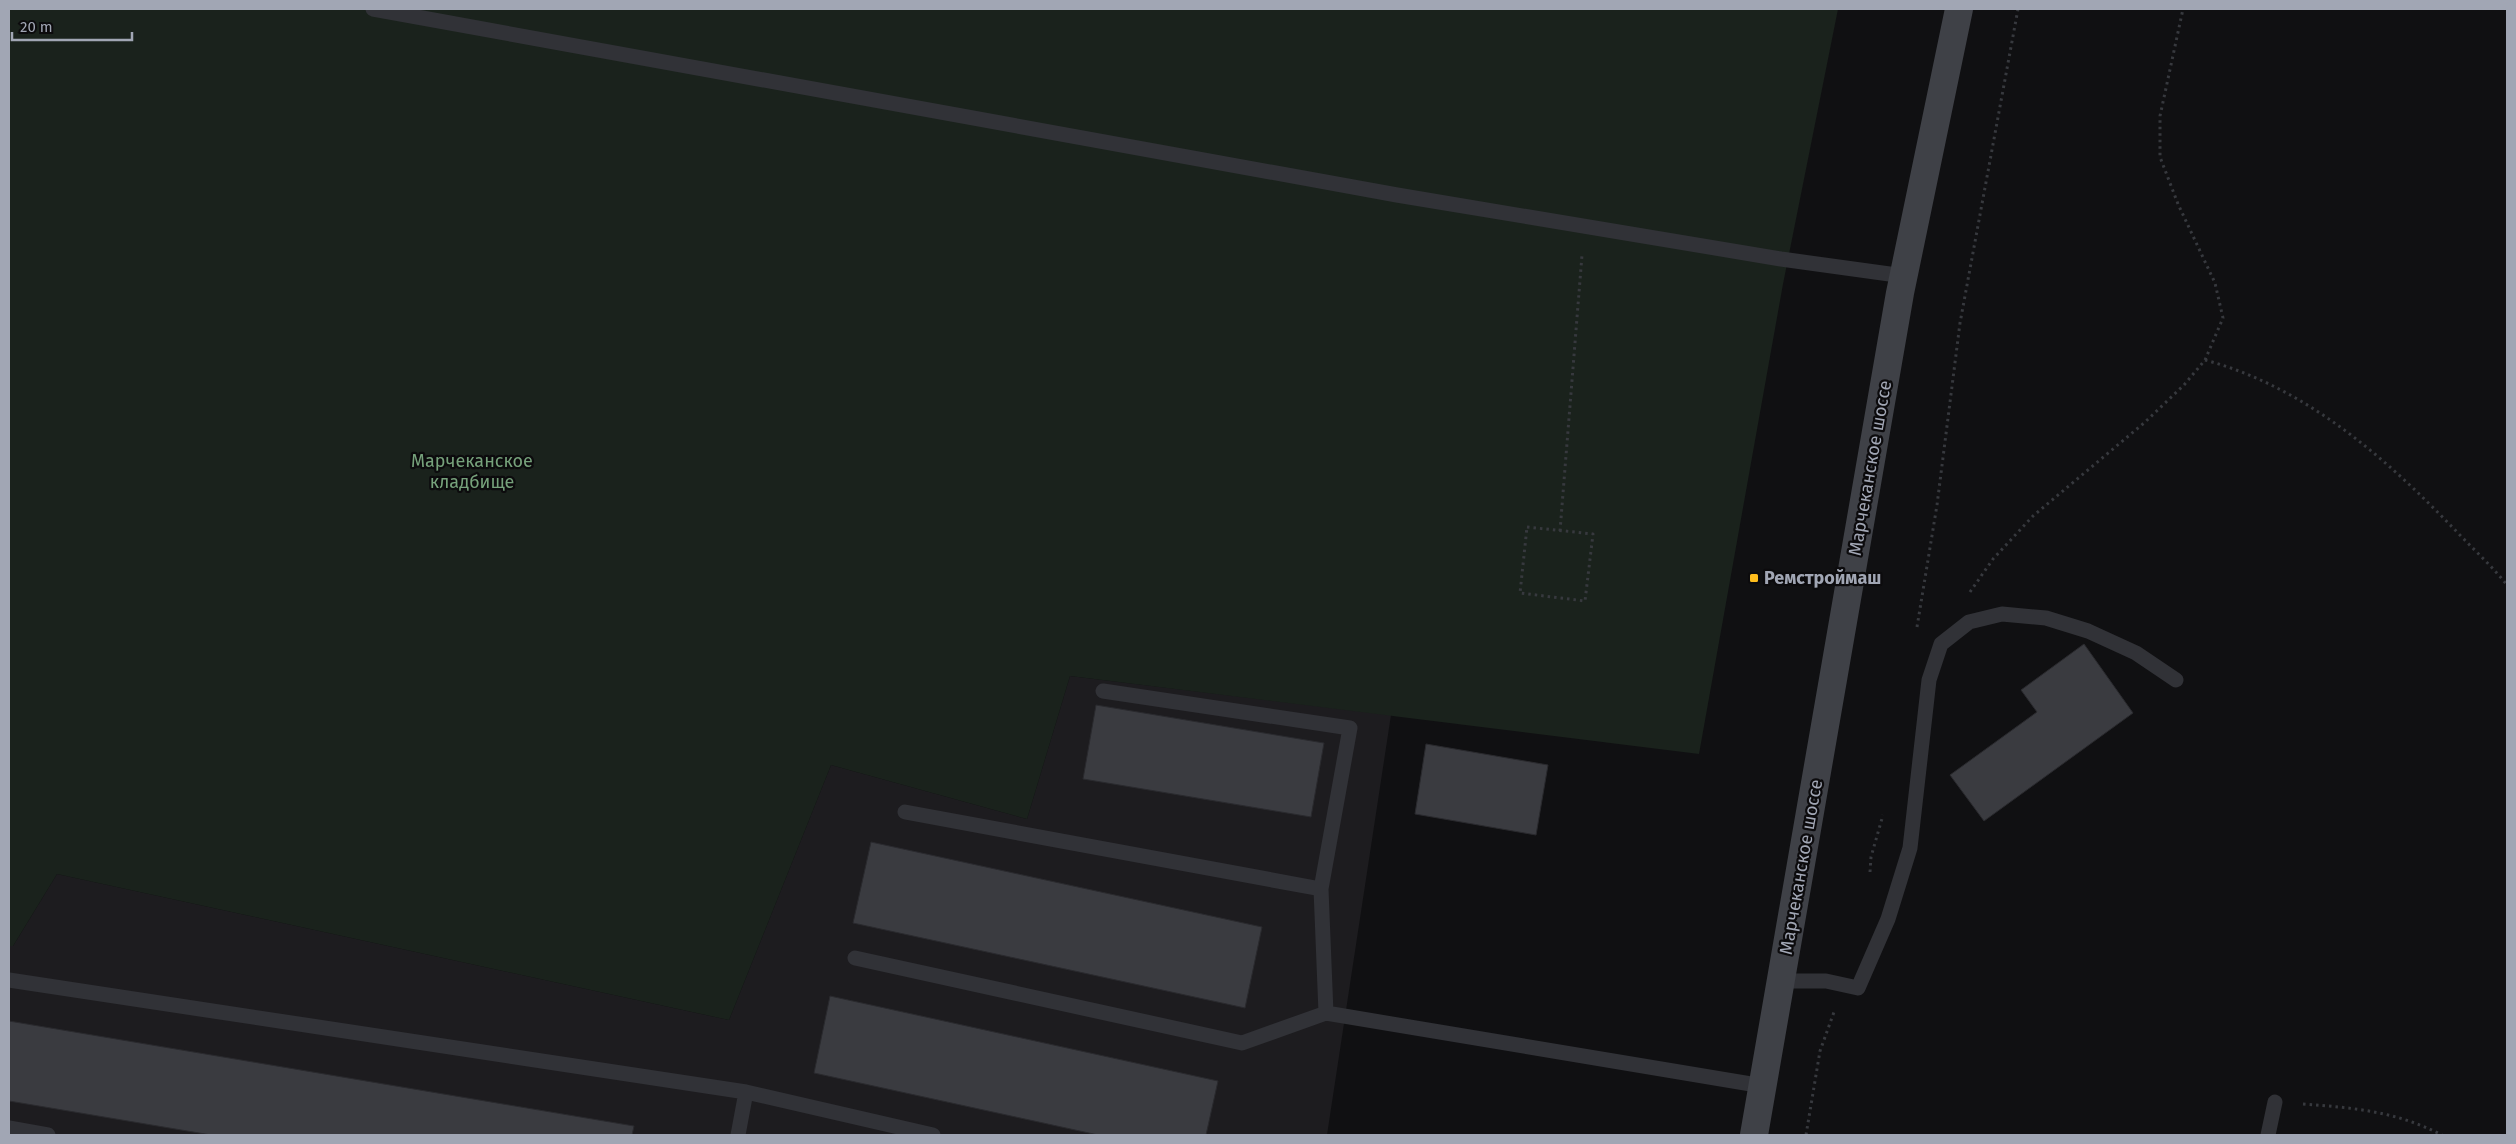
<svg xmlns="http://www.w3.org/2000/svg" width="2516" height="1144" font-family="'Fira Sans',sans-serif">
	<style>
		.built { fill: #1d1c1f }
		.green { fill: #1a221c }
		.building { fill: #3a3b40; stroke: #2a2a2e }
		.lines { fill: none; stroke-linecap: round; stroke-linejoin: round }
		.path { stroke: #37393e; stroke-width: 3; stroke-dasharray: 2.5 4; stroke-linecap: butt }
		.lane { stroke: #313237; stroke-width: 15 }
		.secondary { stroke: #3f4147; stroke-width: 28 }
		.poi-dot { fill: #febd1d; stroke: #0c0b0d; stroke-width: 2 }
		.labels { text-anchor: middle; stroke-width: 4.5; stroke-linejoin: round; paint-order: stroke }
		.park-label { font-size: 18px; fill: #76a17b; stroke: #0c0b0d }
		.street-label { font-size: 18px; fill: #a1a6b4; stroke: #0c0b0d }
		.poi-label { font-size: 18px; font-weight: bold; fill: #a1a6b4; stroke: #0c0b0d; text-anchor: start }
	</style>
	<rect width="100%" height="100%" fill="#101012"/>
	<path class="built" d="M1070,676L1391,715L1327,1135H9V946H13L57,874L729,1020L831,765L1027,819Z"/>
	<path class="green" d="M9,9H1838L1783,284L1699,754L1070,676L1027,819L831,765L729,1020L57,874L13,946H9Z"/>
	<path class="building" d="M2084,644L2133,713L1984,821L1950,775L2037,712L2021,690Z
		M1096,705L1324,743L1311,817L1083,779Z
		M1426,744L1548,765L1536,835L1415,814Z
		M871,842L1262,927L1245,1008L853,923Z
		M830,996L1218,1081L1206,1135H1098L814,1073Z
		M9,1021L634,1126L632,1135H211L9,1101Z"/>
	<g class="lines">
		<path class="path" d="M2205,360C2306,387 2387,459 2457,532C2474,550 2492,566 2507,585
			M1527,527L1593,534L1585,601L1520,593Z
			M1560,531L1582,255
			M1970,592L1993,559L2033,516L2144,423L2184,385L2205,360L2223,318L2215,283L2178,204L2160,157V116L2183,9
			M1917,627L1937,505L1960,323L2018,9
			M1870,872L1871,857L1883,815
			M2303,1104C2355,1108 2395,1111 2442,1135
			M1806,1135L1820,1051L1834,1012"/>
		<path class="lane" d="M373,9L1397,195L1781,259L1904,276
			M1103,691L1350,728L1321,889
			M905,812L1321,889L1326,1013L1763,1086
			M855,958L1242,1043L1326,1013
			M9,980L746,1092L933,1135
			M1781,981H1826L1858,988L1888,919L1910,848L1929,680L1941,644L1969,622L2002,614L2046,618L2088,631L2136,653L2176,680
			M9,1128L48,1135
			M738,1135L746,1092
			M2268,1135L2275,1102"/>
		<path class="secondary" d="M1754,1135L1900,293L1959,9"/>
	</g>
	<rect class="poi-dot" x="1749" y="573" width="10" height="10" rx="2.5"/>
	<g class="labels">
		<g class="park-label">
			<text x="472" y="467">Марчеканское<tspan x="472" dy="21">кладбище</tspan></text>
		</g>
		<g class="street-label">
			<text transform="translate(1870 468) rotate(-80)" y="6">Марчеканское шоссе</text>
			<text transform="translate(1801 867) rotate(-80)" y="6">Марчеканское шоссе</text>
		</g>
		<g class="poi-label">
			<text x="1764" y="584">Ремстроймаш</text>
		</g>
	</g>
	<rect width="2516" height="1144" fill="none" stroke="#a1a6b4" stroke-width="20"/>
	<path d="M12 32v8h120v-8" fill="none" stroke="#a1a6b4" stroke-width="2.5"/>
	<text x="20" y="32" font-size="15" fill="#a1a6b4" stroke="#0c0b0d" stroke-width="4" paint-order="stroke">20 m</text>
</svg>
